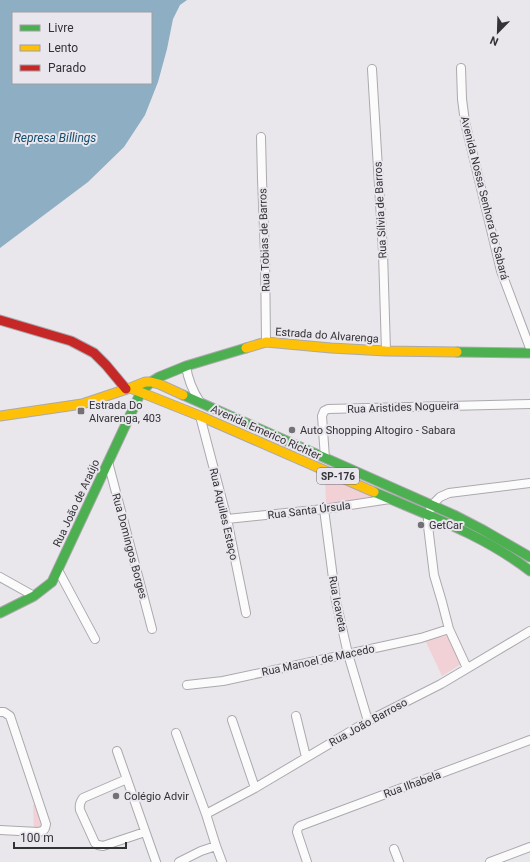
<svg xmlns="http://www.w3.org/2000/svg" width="530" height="862" font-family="Roboto,sans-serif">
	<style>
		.green { fill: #f1d0d6 }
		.water { fill: #8daec3; fill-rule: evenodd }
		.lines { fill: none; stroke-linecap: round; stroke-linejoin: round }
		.street-casing { stroke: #aba9ad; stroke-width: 10 }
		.fast-casing { stroke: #aba9ad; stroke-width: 11 }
		.slow-casing { stroke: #aba9ad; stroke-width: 11 }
		.jam-casing { stroke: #aba9ad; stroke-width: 11 }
		.street { stroke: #fcfbfc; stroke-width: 8 }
		.fast { stroke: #4caf50; stroke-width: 9 }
		.slow { stroke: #ffc107; stroke-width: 9 }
		.jam { stroke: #c62828; stroke-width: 9 }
		.poi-dot { fill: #737175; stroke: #e9e6ed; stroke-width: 1.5 }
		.labels { text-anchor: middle; stroke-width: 4; stroke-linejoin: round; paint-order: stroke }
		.shield { fill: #e9e6ed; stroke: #6a686c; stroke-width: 1 }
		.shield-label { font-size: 10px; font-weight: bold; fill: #333235 }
		.street-label { font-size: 11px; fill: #333235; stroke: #e9e6ed }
		.poi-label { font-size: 11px; fill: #333235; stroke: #e9e6ed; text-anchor: start }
		.water-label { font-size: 12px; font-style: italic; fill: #134f6e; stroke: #e9e6ed }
	</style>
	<rect width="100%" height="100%" fill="#e9e7ec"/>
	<path class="green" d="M325,475L378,498L326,504Z
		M451,635L461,664L442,676L425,640Z
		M39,804L44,829L34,831L33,805Z"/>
	<path class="water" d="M0,0H187L180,5L173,19L167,49L158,82L145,115L124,147L88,182L0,248ZM13,13H151V83H13Z"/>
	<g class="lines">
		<defs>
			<path id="street" d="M461,68L462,99L465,122L495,246L501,271L530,348
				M372,69L383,252L386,351
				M261,137L262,179L265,254L266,342
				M186,366C188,380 192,390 200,402
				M200,416L227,519L246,613
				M325,458L322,416L324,411L328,409L530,404
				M108,462L152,629
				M324,509L336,601L348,654L368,721
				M227,519L324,509L390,499
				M58,570L95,639
				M0,577L34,596
				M467,668L449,629L442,602L434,575L428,526V515L432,505L440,497L449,493L530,483
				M187,685L223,681L421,638L449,629
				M0,712H4L10,716L46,824C45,830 44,831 38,832L0,830
				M296,716L306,757
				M232,720L255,788
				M176,733L206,814L216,846L222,862
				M117,751L156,862
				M127,779L83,798C80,802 79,805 80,810L95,843L98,845L103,846L145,832
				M206,814L255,788L368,721L441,684L530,631
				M394,849L399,862
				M179,862L201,851L216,846
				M307,862L297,832L298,828L300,826L530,740
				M490,862L530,847"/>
			<path id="fast" d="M457,352L530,353
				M183,395L454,515L483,530L530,557
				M374,492C427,515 484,535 530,571
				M0,613L34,596L52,582L141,392L151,382L159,377L186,366L246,348"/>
			<path id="slow" d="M246,348L266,342L331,348L386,351L457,352
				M130,388L200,416L374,492
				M0,416L82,404L130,388L145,382H151L159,384L183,395"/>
			<path id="jam" d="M0,320L71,341L94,353L106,365L126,389"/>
		</defs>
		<use href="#street" class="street-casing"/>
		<use href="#fast" class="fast-casing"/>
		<use href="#slow" class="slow-casing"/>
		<use href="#jam" class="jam-casing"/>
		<use href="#street" class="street"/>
		<use href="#fast" class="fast"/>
		<use href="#slow" class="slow"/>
		<use href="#jam" class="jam"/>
	</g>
	<g class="poi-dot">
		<rect x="77" y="407" width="8" height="8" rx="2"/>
		<circle cx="292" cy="430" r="4"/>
		<circle cx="421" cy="525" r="4"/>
		<circle cx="116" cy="796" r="4"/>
	</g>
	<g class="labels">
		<rect class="shield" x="317" y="468" width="42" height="16" rx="3"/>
		<g class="shield-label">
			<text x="338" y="480">SP-176</text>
		</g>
		<g class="street-label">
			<text transform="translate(485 198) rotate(76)" y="4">Avenida Nossa Senhora do Sabará</text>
			<text transform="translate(380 210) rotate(-93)" y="4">Rua Sílvia de Barros</text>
			<text transform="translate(264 240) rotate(-92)" y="4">Rua Tobias de Barros</text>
			<text transform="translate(327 335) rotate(4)" y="4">Estrada do Alvarenga</text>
			<text transform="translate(403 407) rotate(-2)" y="4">Rua Aristides Nogueira</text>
			<text transform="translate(266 432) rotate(24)" y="4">Avenida Emerico Richter</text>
			<text transform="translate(76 503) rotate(-65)" y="4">Rua João de Araújo</text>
			<text transform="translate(309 510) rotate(-7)" y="4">Rua Santa Úrsula</text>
			<text transform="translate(224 514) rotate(77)" y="4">Rua Aquiles Estaço</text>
			<text transform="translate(130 546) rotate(75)" y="4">Rua Domingos Borges</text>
			<text transform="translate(338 604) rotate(79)" y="4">Rua Icaveta</text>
			<text transform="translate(318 660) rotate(-12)" y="4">Rua Manoel de Macedo</text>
			<text transform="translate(368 722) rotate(-29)" y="4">Rua João Barroso</text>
			<text transform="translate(412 784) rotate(-20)" y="4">Rua Ilhabela</text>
		</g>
		<g class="poi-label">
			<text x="89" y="409">Estrada Do<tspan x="89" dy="13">Alvarenga, 403</tspan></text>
			<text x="300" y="434">Auto Shopping Altogiro - Sabara</text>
			<text x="429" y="529">GetCar</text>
			<text x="124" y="800">Colégio Advir</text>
		</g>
		<g class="water-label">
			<text x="55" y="142">Represa Billings</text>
		</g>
	</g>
	<rect x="12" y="12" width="140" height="72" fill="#e9e6ed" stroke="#a09ea3"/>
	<rect x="20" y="25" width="20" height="6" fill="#4caf50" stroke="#a09ea3"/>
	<text x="48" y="32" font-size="12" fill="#333235">Livre</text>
	<rect x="20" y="45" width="20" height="6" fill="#ffc107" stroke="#a09ea3"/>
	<text x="48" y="52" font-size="12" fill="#333235">Lento</text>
	<rect x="20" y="65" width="20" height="6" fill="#c62828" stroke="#a09ea3"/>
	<text x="48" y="72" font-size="12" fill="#333235">Parado</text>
	<g transform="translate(498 32) rotate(203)" stroke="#e9e6ed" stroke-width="3" paint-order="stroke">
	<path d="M0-3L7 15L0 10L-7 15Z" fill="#333235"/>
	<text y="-6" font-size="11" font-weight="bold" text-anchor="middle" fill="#333235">N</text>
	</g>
	<path d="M14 842v6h112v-6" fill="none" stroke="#333235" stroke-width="2"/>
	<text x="20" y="842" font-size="12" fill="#333235" stroke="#e9e6ed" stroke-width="3" paint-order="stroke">100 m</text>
</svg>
